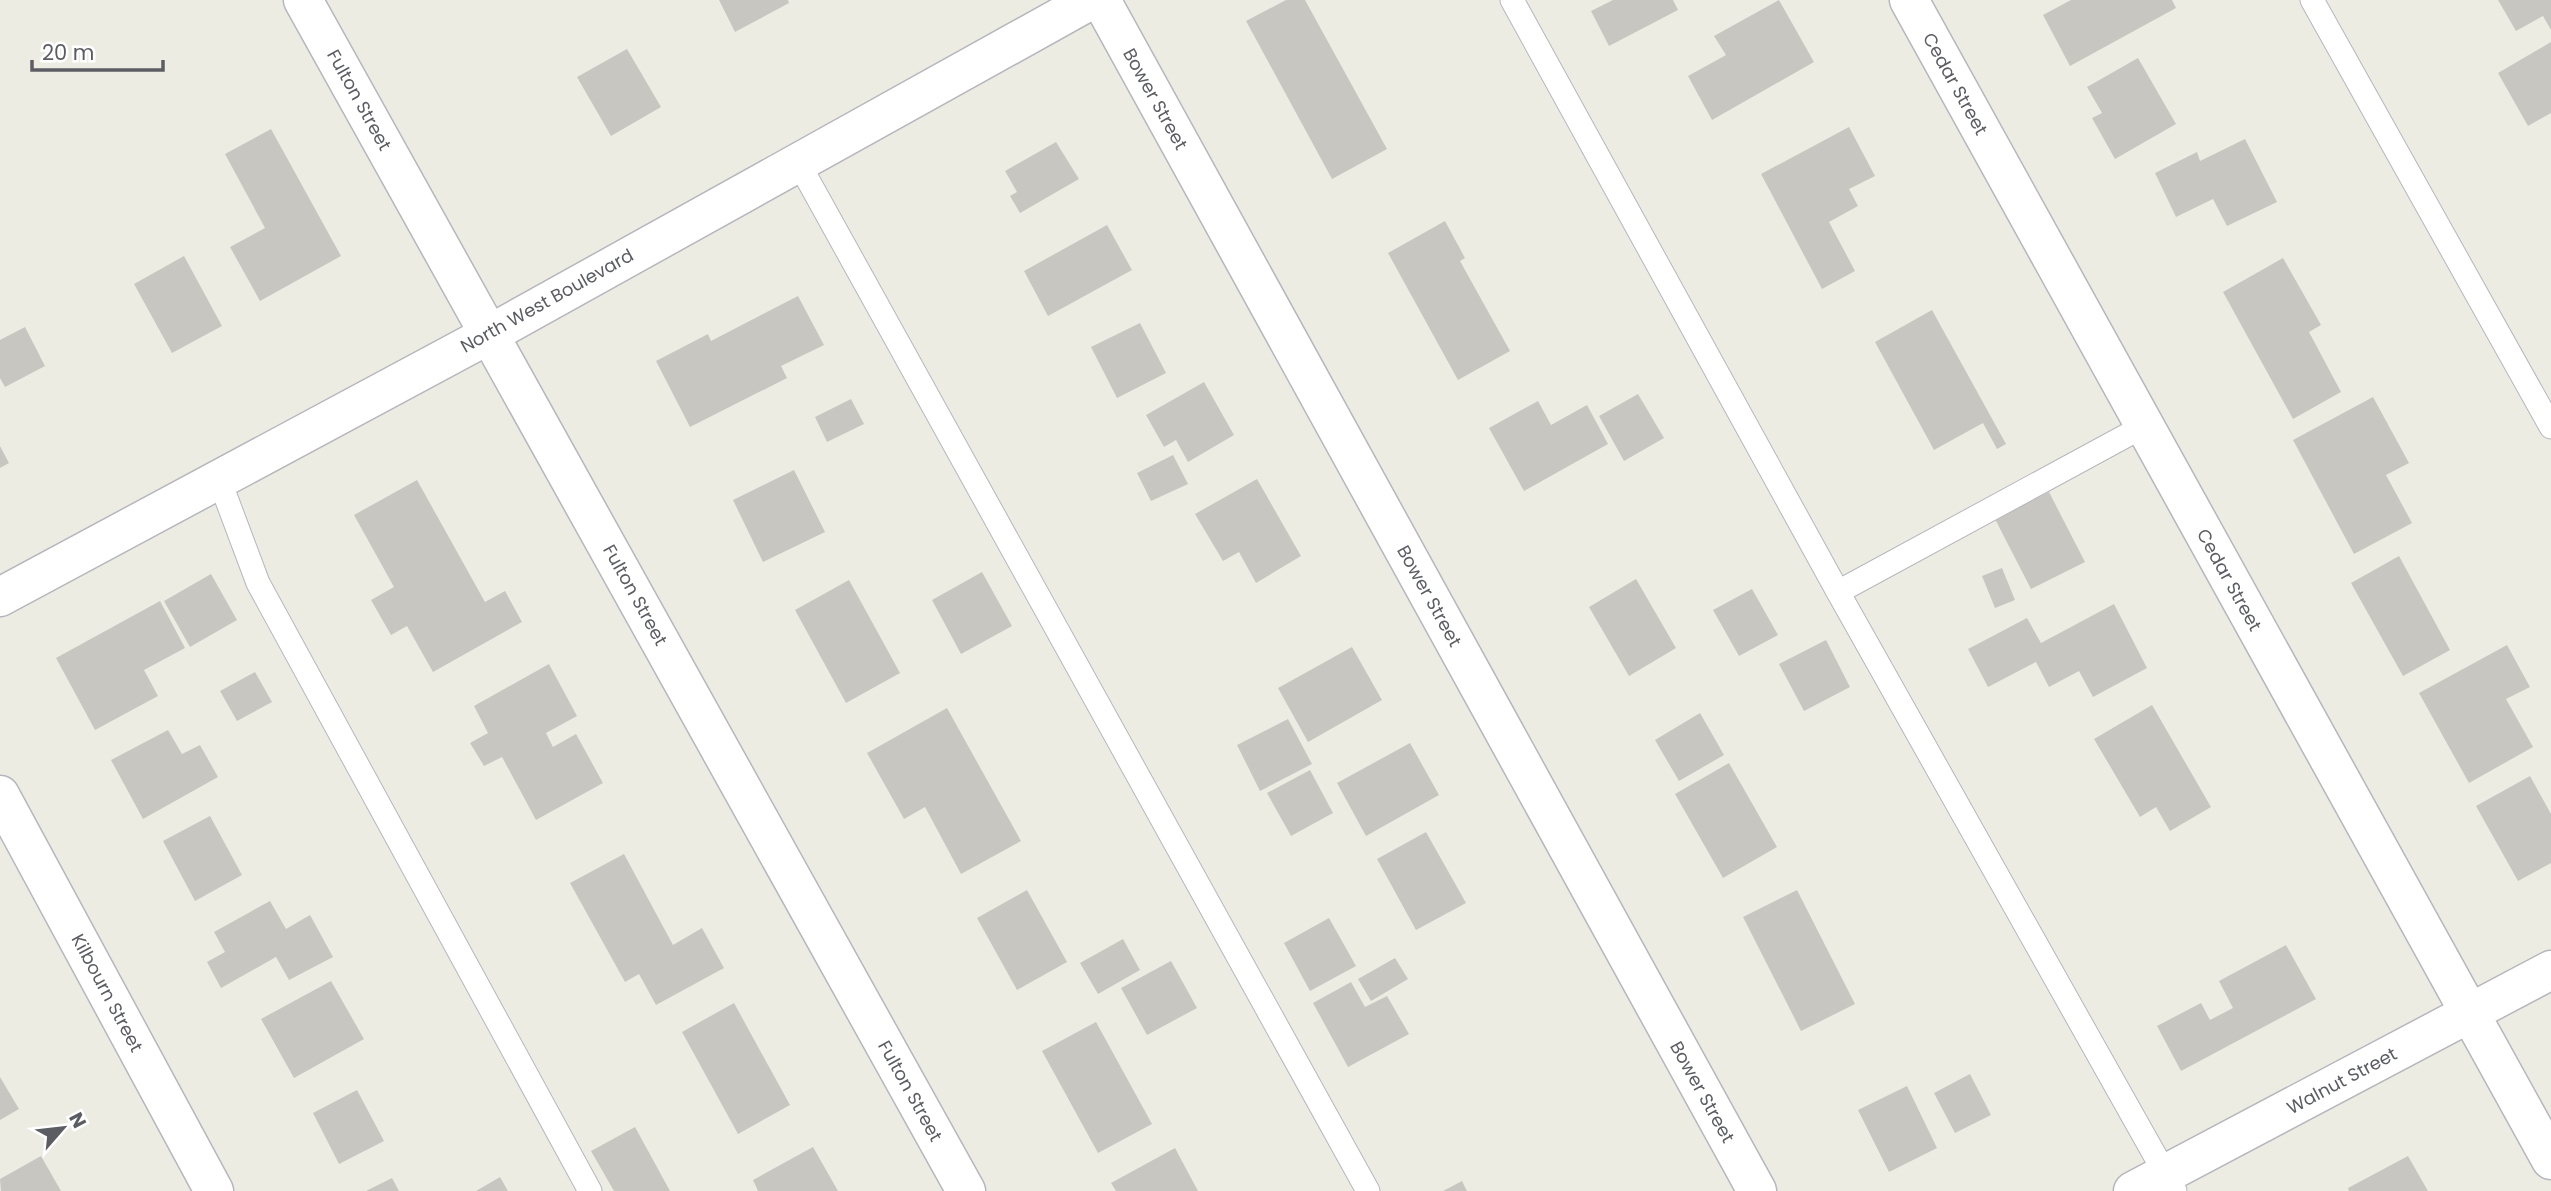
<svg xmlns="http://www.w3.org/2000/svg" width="2551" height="1191" font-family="Poppins,sans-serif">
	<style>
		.building { fill: #c8c6c0 }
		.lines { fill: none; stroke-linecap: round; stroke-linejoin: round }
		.service-casing { stroke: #b5b7bd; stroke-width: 25 }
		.minor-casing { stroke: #b5b7bd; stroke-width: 41 }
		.tertiary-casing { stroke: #b5b7bd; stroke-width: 41 }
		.service { stroke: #fff; stroke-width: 23 }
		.minor { stroke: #fff; stroke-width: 38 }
		.tertiary { stroke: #fff; stroke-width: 38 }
		.labels { text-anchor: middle; stroke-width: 6; stroke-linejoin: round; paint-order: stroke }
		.street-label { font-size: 18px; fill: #5b5d63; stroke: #fff }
	</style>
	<rect width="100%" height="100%" fill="#edece3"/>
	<path class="building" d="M719,0H788L789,3L735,32Z
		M1286,0H1305L1387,149L1332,179L1246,21Z
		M1613,0H1673L1678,10L1609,46L1591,11Z
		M1779,0L1814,62L1712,120L1688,76L1726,55L1714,36Z
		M2071,0H2172L2176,8L2070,66L2043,15Z
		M2498,0H2551V30L2543,16L2516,31Z
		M2551,42V113L2528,126L2498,73Z
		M627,49L661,107L611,136L577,77Z
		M2138,58L2176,124L2115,159L2092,118L2102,113L2087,87Z
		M1849,127L1875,176L1849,189L1858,206L1829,222L1855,271L1822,289L1761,174Z
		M271,129L341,256L260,301L230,247L265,228L225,154Z
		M2245,139L2277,202L2227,226L2213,199L2176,217L2155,173L2197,152L2200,161Z
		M1056,142L1079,179L1020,213L1010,196L1017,192L1005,171Z
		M1445,221L1465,258L1460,261L1510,351L1458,380L1388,253Z
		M1107,225L1132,270L1048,316L1024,271Z
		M184,256L222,326L172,353L134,284Z
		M2283,258L2321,325L2309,332L2341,392L2293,419L2223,292Z
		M798,296L824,345L781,366L787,378L690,427L656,361L708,334L711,341Z
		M1932,310L2006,444L1997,449L1983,423L1934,450L1875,342Z
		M1140,323L1166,373L1117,398L1091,347Z
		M25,327L45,366L5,387L0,378V340Z
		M1204,382L1234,435L1188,462L1176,440L1164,447L1146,415Z
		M1638,394L1664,438L1624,461L1599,416Z
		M2373,397L2409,463L2386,475L2412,523L2354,554L2293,440Z
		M851,399L864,424L827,442L815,417Z
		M1538,401L1551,425L1587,405L1608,444L1524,491L1489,428Z
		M0,446L9,463L0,468Z
		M1173,455L1188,484L1151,501L1137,473Z
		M794,470L825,532L763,562L733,500Z
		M1257,479L1301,556L1256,583L1239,552L1223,561L1195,514Z
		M417,480L485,602L505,591L522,622L433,672L407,626L391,635L371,600L394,587L354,515Z
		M2049,492L2085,562L2031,589L1995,519Z
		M2399,556L2450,650L2403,676L2351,583Z
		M2002,568L2015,600L1995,608L1982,576Z
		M982,572L1012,626L961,654L932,600Z
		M211,574L237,620L190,647L164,601Z
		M1636,579L1676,648L1629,676L1589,607Z
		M849,580L900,673L846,703L795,610Z
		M1752,589L1778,635L1739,656L1713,610Z
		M160,601L185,648L144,670L158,696L95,730L56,658Z
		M2114,604L2147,668L2093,697L2079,671L2049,687L2036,662L1988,687L1968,649L2027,618L2041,643Z
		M1826,640L1850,687L1804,711L1779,664Z
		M2507,645L2530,687L2506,699L2533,747L2469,783L2419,693Z
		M1352,647L1382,700L1308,742L1278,688Z
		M549,664L577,716L546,733L553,747L576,734L603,783L536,820L502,757L484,766L470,743L488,733L474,706Z
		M255,672L272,702L237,721L220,691Z
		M2152,705L2211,807L2170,831L2156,807L2140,817L2094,739Z
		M947,708L1021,841L961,874L925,807L904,819L867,753Z
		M1700,713L1724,755L1679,781L1655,740Z
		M1288,719L1312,764L1260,791L1237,745Z
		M168,730L182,754L200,745L218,777L143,819L111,760Z
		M1410,743L1439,795L1366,836L1337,783Z
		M1729,763L1777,847L1723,878L1675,794Z
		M1310,770L1333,813L1291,836L1267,793Z
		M2530,776L2551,814V863L2518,881L2476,806Z
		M210,816L242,875L195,901L163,841Z
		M1426,832L1466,903L1416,930L1377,859Z
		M624,854L673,945L702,928L724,968L656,1005L639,974L625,982L570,883Z
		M1027,890L1067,962L1017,990L977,918Z
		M1797,890L1855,1004L1801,1031L1743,917Z
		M270,901L286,929L310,915L333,957L289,980L276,957L221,988L207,962L225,952L214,932Z
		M1329,918L1356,966L1310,991L1284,943Z
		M1123,939L1140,970L1098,994L1080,963Z
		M2286,945L2316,999L2181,1071L2157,1026L2201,1003L2210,1020L2233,1008L2219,981Z
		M1395,958L1408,979L1371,1001L1358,979Z
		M1171,961L1197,1008L1147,1035L1121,988Z
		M331,981L364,1039L294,1078L261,1019Z
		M1351,982L1365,1007L1387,996L1409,1034L1348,1067L1313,1003Z
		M734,1003L790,1105L738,1134L682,1032Z
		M1096,1022L1152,1124L1098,1153L1042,1051Z
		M1970,1074L1991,1115L1955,1133L1934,1093Z
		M0,1077L19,1109L0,1120Z
		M1907,1086L1937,1148L1889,1172L1858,1110Z
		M357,1090L384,1141L339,1164L313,1113Z
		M635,1127L670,1191H614L591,1151Z
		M813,1147L838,1191H758L753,1180Z
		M1175,1148L1198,1191H1116L1111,1183Z
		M41,1156L61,1191H1L0,1179Z
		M2408,1156L2428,1191H2349L2348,1188Z
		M500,1177L508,1191H476Z
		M392,1178L399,1191H366Z
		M1462,1181L1467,1191H1443Z"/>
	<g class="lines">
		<defs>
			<path id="service" d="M1512,0L1838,592L2175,1191
				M2312,0L2551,427
				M798,162L1368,1191
				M219,479L258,583L590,1191
				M1838,592L2144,426"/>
			<path id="minor" d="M303,0L966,1191
				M1909,0L2551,1160
				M0,795L214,1191
				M2133,1191L2551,970"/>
			<path id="tertiary" d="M1101,0L1757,1191
				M0,597L490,334L1091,0"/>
		</defs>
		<use href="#service" class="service-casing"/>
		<use href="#minor" class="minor-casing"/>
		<use href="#tertiary" class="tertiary-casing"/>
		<use href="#service" class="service"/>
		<use href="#minor" class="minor"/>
		<use href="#tertiary" class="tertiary"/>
	</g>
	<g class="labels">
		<g class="street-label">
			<text transform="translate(1955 84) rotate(61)" y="6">Cedar Street</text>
			<text transform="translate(1155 99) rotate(61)" y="6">Bower Street</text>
			<text transform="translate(359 100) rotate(61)" y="6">Fulton Street</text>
			<text transform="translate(547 301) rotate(-29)" y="6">North West Boulevard</text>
			<text transform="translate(2229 580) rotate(61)" y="6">Cedar Street</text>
			<text transform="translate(635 595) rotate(61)" y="6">Fulton Street</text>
			<text transform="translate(1429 596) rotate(61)" y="6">Bower Street</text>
			<text transform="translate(107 993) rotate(62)" y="6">Kilbourn Street</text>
			<text transform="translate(2342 1081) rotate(-28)" y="6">Walnut Street</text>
			<text transform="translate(910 1091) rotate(61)" y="6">Fulton Street</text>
			<text transform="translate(1702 1092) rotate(61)" y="6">Bower Street</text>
		</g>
	</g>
	<g transform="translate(63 1128) rotate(62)" stroke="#ffffff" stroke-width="5" paint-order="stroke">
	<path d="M0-5L12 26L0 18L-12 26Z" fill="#5b5d63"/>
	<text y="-10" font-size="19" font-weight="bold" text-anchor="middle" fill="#5b5d63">N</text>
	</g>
	<path d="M32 60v10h131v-10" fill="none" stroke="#5b5d63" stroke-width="3.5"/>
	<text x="42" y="60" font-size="21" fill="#5b5d63" stroke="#ffffff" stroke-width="5" paint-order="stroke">20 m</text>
</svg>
